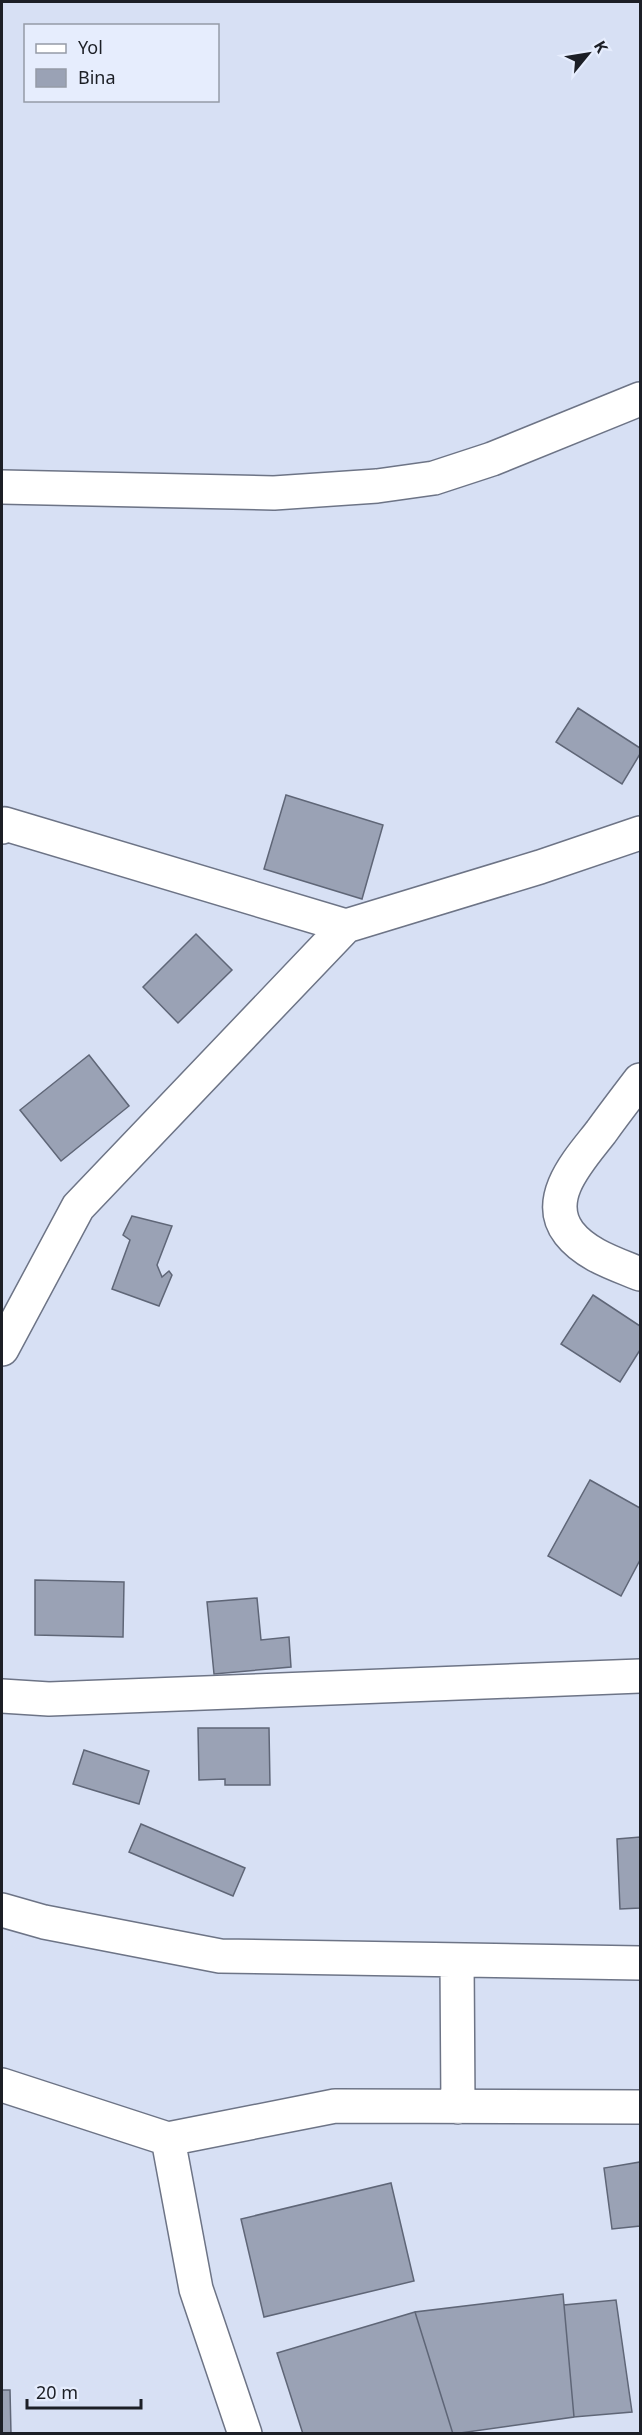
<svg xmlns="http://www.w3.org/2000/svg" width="642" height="2435" font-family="'Noto Sans',sans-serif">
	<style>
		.building { fill: #9aa2b5; stroke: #5f6677; stroke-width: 1.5 }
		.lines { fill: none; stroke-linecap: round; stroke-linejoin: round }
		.minor-casing { stroke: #6d7486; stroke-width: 36 }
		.minor { stroke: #fff; stroke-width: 33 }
	</style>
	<rect width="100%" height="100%" fill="#d7e0f4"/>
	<path class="building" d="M578,708L640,748V754L622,784L556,742Z
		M286,795L383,825L362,899L264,869Z
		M196,934L232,970L178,1023L143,987Z
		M89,1055L129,1106L61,1161L20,1110Z
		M132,1216L172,1226L157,1265L162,1277L169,1271L172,1275L159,1306L112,1289L130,1240L123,1235Z
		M593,1295L640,1326V1350L620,1382L561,1344Z
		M590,1480L640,1508V1560L621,1596L548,1556Z
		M35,1580L124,1582L123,1637L35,1635Z
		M257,1598L261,1640L289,1637L291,1667L214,1674L207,1602Z
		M198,1728H269L270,1785H225V1779L199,1780Z
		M84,1750L149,1771L139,1804L73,1784Z
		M141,1824L245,1868L233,1896L129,1852Z
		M640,1837V1908L620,1909L617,1839Z
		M640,2162V2226L612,2229L604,2168Z
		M391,2183L414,2281L264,2317L241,2219Z
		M563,2294L574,2417L453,2434L415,2312Z
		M616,2300L632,2412L574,2417L564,2305Z
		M415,2312L453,2434H303L277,2353Z
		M2,2390H10L11,2434H2Z"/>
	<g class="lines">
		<defs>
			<path id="minor" d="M2,487L274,493L377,486L434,478L492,459L640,399
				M2,827L5,824L346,926L540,867L640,833
				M640,1080C627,1097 614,1114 601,1132C581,1158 542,1198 569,1233C586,1255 616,1264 640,1274
				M2,1349L78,1207L346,926
				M2,1696L49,1699L640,1676
				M2,1910L44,1922L220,1956L640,1963
				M457,1960L458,2107
				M2,2085L168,2139
				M245,2434L196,2289L168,2139L335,2106L640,2107"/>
		</defs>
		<use href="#minor" class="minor-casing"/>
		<use href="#minor" class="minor"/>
	</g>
	<rect width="642" height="2435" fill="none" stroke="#1c1f26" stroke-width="6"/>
	<rect x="24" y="24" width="195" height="78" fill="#e6edfd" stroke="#959ba7" stroke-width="1.5"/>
	<rect x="36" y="44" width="30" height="9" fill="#ffffff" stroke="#959ba7" stroke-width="1.5"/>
	<text x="78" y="54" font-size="18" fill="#1c1f26">Yol</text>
	<rect x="36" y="69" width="30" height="18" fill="#9aa2b5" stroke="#959ba7" stroke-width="1.5"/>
	<text x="78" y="84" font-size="18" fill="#1c1f26">Bina</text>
	<g transform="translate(588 54) rotate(60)" stroke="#e6edfd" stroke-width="4.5" paint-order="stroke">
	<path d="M0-4.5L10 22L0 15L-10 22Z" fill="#1c1f26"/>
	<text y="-9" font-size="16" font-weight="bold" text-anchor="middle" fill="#1c1f26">K</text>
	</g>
	<path d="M27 2399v9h114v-9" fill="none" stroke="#1c1f26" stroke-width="3"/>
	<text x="36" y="2399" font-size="18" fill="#1c1f26" stroke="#e6edfd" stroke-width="4.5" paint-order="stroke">20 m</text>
</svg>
